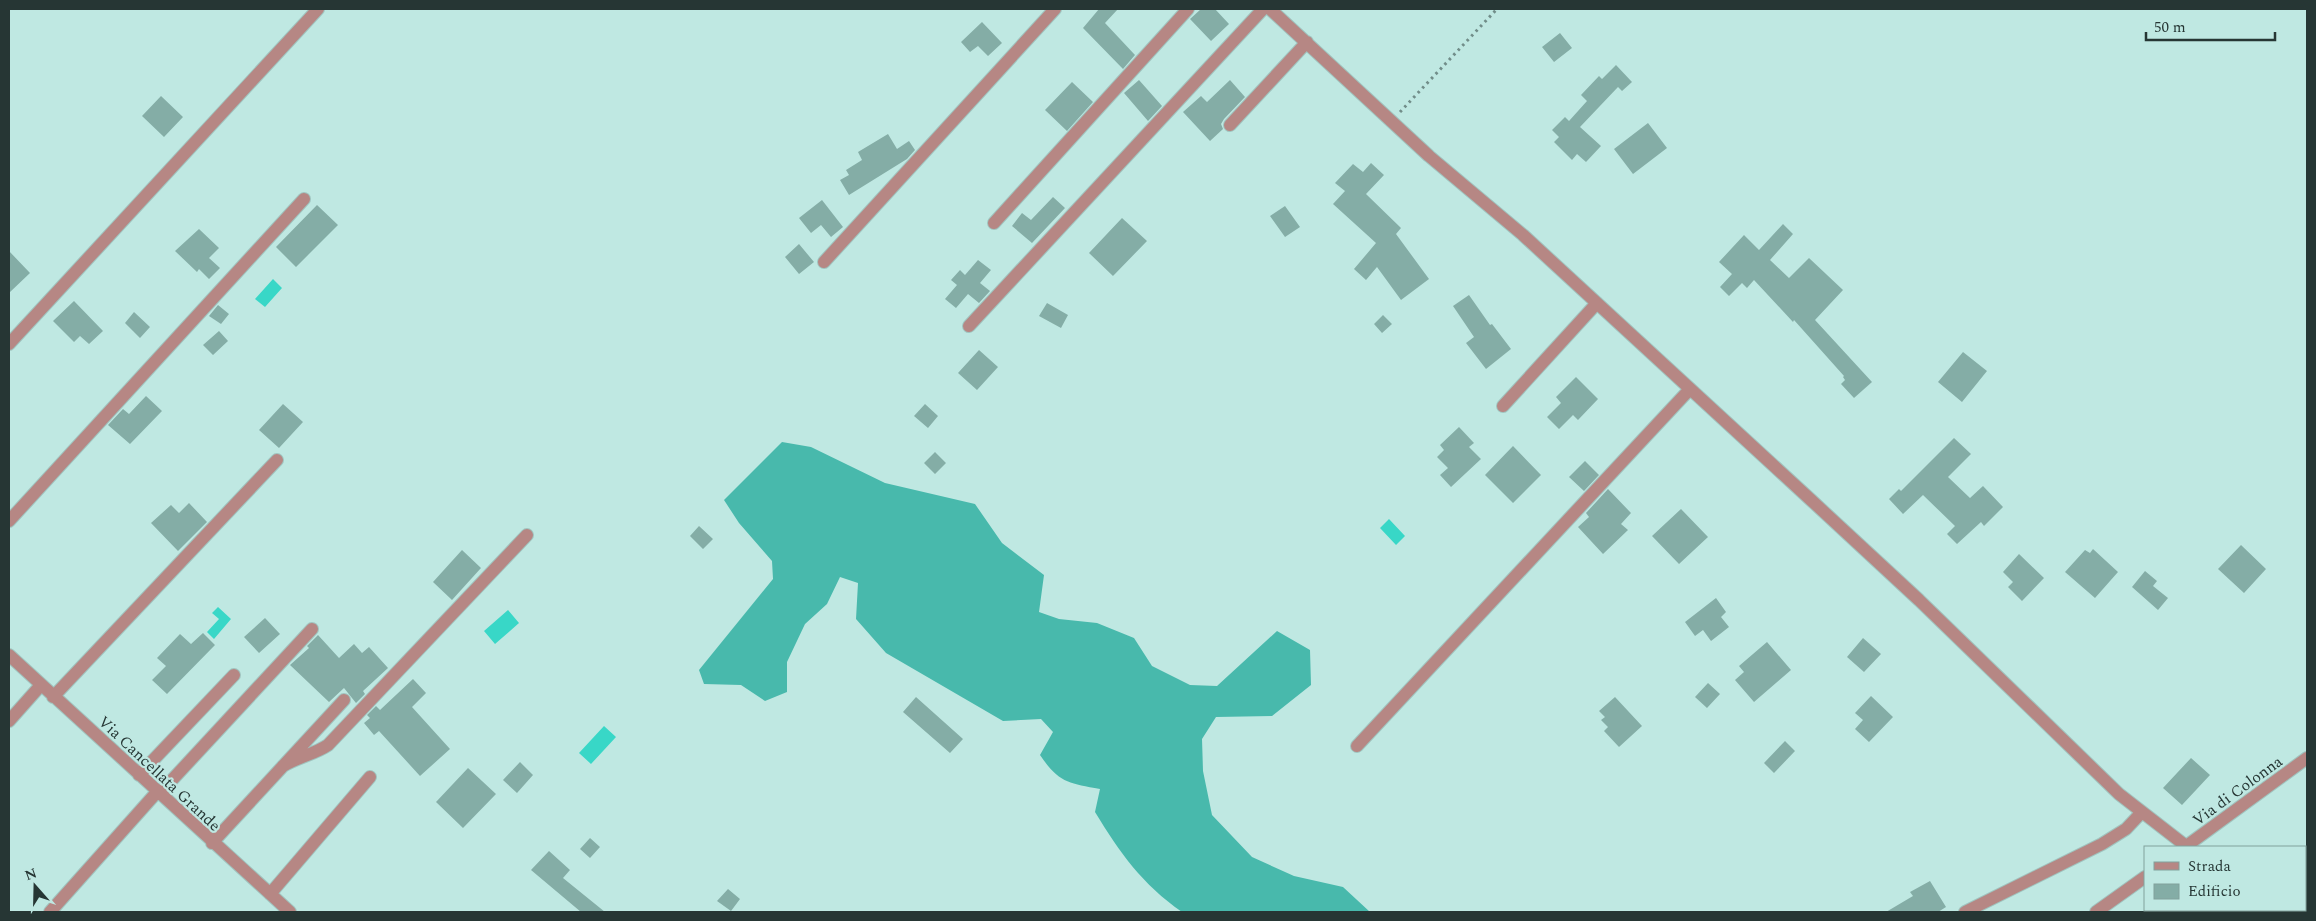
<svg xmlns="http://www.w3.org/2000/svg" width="2316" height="921" font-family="Spectral,serif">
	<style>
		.forest { fill: #48b9ac }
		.water { fill: #38d7c7 }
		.building { fill: #84ada6 }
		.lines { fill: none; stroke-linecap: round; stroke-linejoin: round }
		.minor-casing { stroke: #a0c4bf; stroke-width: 14 }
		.path { stroke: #718d89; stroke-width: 3; stroke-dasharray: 2.5 4; stroke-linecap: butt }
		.minor { stroke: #b68784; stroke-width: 12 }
		.labels { text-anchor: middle; stroke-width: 4.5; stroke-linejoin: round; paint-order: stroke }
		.street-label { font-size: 16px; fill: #263634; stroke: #bfe8e2 }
	</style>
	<rect width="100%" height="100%" fill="#bfe8e2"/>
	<path class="forest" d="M782,442L811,447L885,483L975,504L1002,543L1044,575L1039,612L1059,619L1097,623L1134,638L1152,666L1190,685L1217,686L1277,631L1310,650L1311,685L1272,716L1216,717L1202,739L1203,771L1212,815L1252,857L1294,876L1343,887L1370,912H1182C1142,884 1120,853 1095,812L1100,789C1068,783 1059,783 1040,755L1053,732L1041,719L1003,721L886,653L856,619L858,583L840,577L827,604L805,624L787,662V692L765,701L741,685L704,684L699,670L773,579L772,561L739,523L724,500Z"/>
	<path class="water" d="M273,279L282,288L265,307L255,299Z
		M1389,519L1405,536L1396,545L1380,528Z
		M218,607L231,619L214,639L207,632L219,619L212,613Z
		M508,610L519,623L495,644L484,631Z
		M604,726L616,737L591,764L579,753Z"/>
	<path class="building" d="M1099,9H1118L1105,23L1135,55L1123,69L1083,28Z
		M1201,9H1215L1229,24L1211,41L1190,19Z
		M982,22L1002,43L988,56L978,46L970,52L961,42Z
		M1560,33L1572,48L1554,62L1542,47Z
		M1616,65L1632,82L1622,91L1618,87L1580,127L1601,146L1586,162L1577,154L1572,160L1554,142L1559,137L1552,130L1565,117L1569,121L1587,101L1581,95L1599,76L1602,79Z
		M1139,80L1162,106L1148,121L1124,93Z
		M1230,80L1245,97L1224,119L1221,124L1223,129L1210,141L1183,112L1201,96L1207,102Z
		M1072,82L1093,102L1067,131L1045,110Z
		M161,96L183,117L164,137L142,116Z
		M1648,123L1667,148L1633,174L1614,149Z
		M888,134L897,149L909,141L915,150L907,159L849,195L840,180L849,175L846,170L862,160L858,152Z
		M1371,163L1384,175L1366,194L1401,228L1396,234L1429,279L1401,300L1377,267L1366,280L1354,269L1376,243L1333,204L1345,191L1335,183L1353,164L1363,172Z
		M1053,197L1065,208L1032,243L1012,226L1022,213L1031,220Z
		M822,200L843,227L831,237L821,225L811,233L799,218Z
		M317,205L338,225L296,267L276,247Z
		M1285,206L1300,227L1285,237L1270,216Z
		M1122,218L1147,241L1113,276L1089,253Z
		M1783,224L1793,234L1770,260L1789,278L1809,258L1843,290L1815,320L1872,382L1854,398L1841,384L1845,380L1843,377L1844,376L1794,320L1793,322L1754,280L1747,288L1742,283L1729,296L1720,287L1732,274L1719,262L1744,235L1759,250Z
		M199,229L219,248L209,258L220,268L209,279L199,269L197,272L175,251Z
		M799,244L814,262L799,274L785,257Z
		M9,251L30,273L9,293Z
		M978,260L991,270L980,283L990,291L979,303L968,294L956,308L945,299L957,285L951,280L960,270L965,275Z
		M1469,295L1490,325L1492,324L1511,349L1486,369L1466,343L1474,337L1453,306Z
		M74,301L103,331L89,344L80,336L74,342L53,321Z
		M1047,303L1068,315L1061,328L1039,316Z
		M218,305L229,314L221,324L209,316Z
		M134,312L150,327L140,338L125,323Z
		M1383,315L1392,324L1382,333L1374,324Z
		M219,331L228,341L213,355L203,345Z
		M979,350L998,367L977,390L958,373Z
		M1963,352L1987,371L1962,402L1938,382Z
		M1576,377L1598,399L1578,420L1573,415L1559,429L1547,417L1561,403L1556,397Z
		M146,396L162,411L130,444L108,425L123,409L129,414Z
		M283,404L303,422L279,448L259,430Z
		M925,404L938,416L928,428L914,416Z
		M1459,427L1474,443L1469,447L1481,459L1451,487L1440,475L1448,468L1437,457L1444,450L1440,445Z
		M1954,438L1971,454L1948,477L1970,498L1983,486L2003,507L1984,526L1981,522L1957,544L1947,534L1955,526L1923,495L1903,514L1889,499L1899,489L1901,491Z
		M1513,446L1541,475L1513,503L1485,475Z
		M935,452L946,463L935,474L924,463Z
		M1585,461L1599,475L1584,491L1569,477Z
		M1608,489L1631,513L1621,524L1628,530L1603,554L1578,527L1589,517L1586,513Z
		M189,503L207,522L178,551L151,523L171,505L179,513Z
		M1681,509L1708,537L1679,564L1652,536Z
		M699,526L713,539L703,549L690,536Z
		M2241,545L2266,569L2244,593L2218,569Z
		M2093,549L2118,572L2095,598L2065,572L2085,550L2090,553Z
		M462,550L481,568L452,600L433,582Z
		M2019,554L2044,578L2022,601L2008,587L2013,582L2003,572Z
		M2145,571L2157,581L2153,586L2168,598L2158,610L2132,587Z
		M1716,598L1726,612L1721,617L1729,627L1711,641L1703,630L1695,636L1685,622Z
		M265,618L280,634L259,653L244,637Z
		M203,633L215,645L167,694L152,680L166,666L157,658L180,634L191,644Z
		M318,635L339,658L354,644L362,653L369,647L388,668L363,691L365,694L356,703L344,688L329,702L290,665L309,648L307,646Z
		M1863,638L1881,654L1864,672L1847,657Z
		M1767,642L1791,670L1754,702L1735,680L1744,672L1739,666Z
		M413,679L426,693L412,707L450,749L420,776L379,731L374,735L364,723L370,718L367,715L376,706L380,710Z
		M1708,683L1720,694L1707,708L1695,697Z
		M1871,696L1893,717L1869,742L1855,729L1863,720L1855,713Z
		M916,697L963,739L950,753L903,712Z
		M1615,697L1642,726L1619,747L1604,731L1608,727L1601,720L1605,717L1599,711Z
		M1785,741L1795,751L1774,773L1764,763Z
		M2191,758L2210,775L2182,805L2163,788Z
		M520,762L533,775L517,793L503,780Z
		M468,768L496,794L463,828L436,802Z
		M590,838L600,847L590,858L580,849Z
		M549,851L570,870L563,878L605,912H581L531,870Z
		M1930,881L1946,907L1938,912H1886L1913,896L1910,892Z
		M728,889L740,899L731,911L717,901Z"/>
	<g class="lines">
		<defs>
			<path id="minor" d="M1270,9L1429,156L1523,235L1811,500L1919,600L2119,794L2186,846
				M1230,125L1307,42
				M994,223L1188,9
				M824,262L1055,9
				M969,326L1263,9
				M9,344L318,9
				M1503,406L1597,303
				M9,521L304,199
				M9,655L290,912
				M53,697L277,460
				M9,721L41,685
				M1357,746L1690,389
				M283,766C298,757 315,754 328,745L527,535
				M139,775L234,675
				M159,794L312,629
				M212,843L344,700
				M2185,847L2307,758
				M270,894L370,777
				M50,912L157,792
				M1965,912L2102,844L2126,829L2142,812
				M2096,912L2145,877
				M2304,912L2307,907"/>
		</defs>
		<use href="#minor" class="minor-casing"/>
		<path class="path" d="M1400,112L1497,9"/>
		<use href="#minor" class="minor"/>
	</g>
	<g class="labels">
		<g class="street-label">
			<text transform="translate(160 773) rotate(43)" y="6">Via Cancellata Grande</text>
			<text transform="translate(2237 790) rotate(-36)" y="6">Via di Colonna</text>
		</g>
	</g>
	<rect width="2316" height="921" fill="none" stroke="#263634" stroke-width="20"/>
	<rect x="2144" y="846" width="162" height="65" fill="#bfe8e2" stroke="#82a19c"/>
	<rect x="2154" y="862" width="25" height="8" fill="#b68784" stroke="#82a19c"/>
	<text x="2188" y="871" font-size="15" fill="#263634">Strada</text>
	<rect x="2154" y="884" width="25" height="15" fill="#84ada6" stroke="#82a19c"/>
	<text x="2188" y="896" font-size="15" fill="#263634">Edificio</text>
	<g transform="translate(35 886) rotate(340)" stroke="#bfe8e2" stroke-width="4" paint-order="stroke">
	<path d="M0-4L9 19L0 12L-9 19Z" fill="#263634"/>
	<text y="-8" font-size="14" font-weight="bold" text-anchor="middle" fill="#263634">N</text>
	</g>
	<path d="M2146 32v8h129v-8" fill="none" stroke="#263634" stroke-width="2.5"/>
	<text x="2154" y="32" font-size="15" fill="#263634" stroke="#bfe8e2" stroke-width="4" paint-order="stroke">50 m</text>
</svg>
